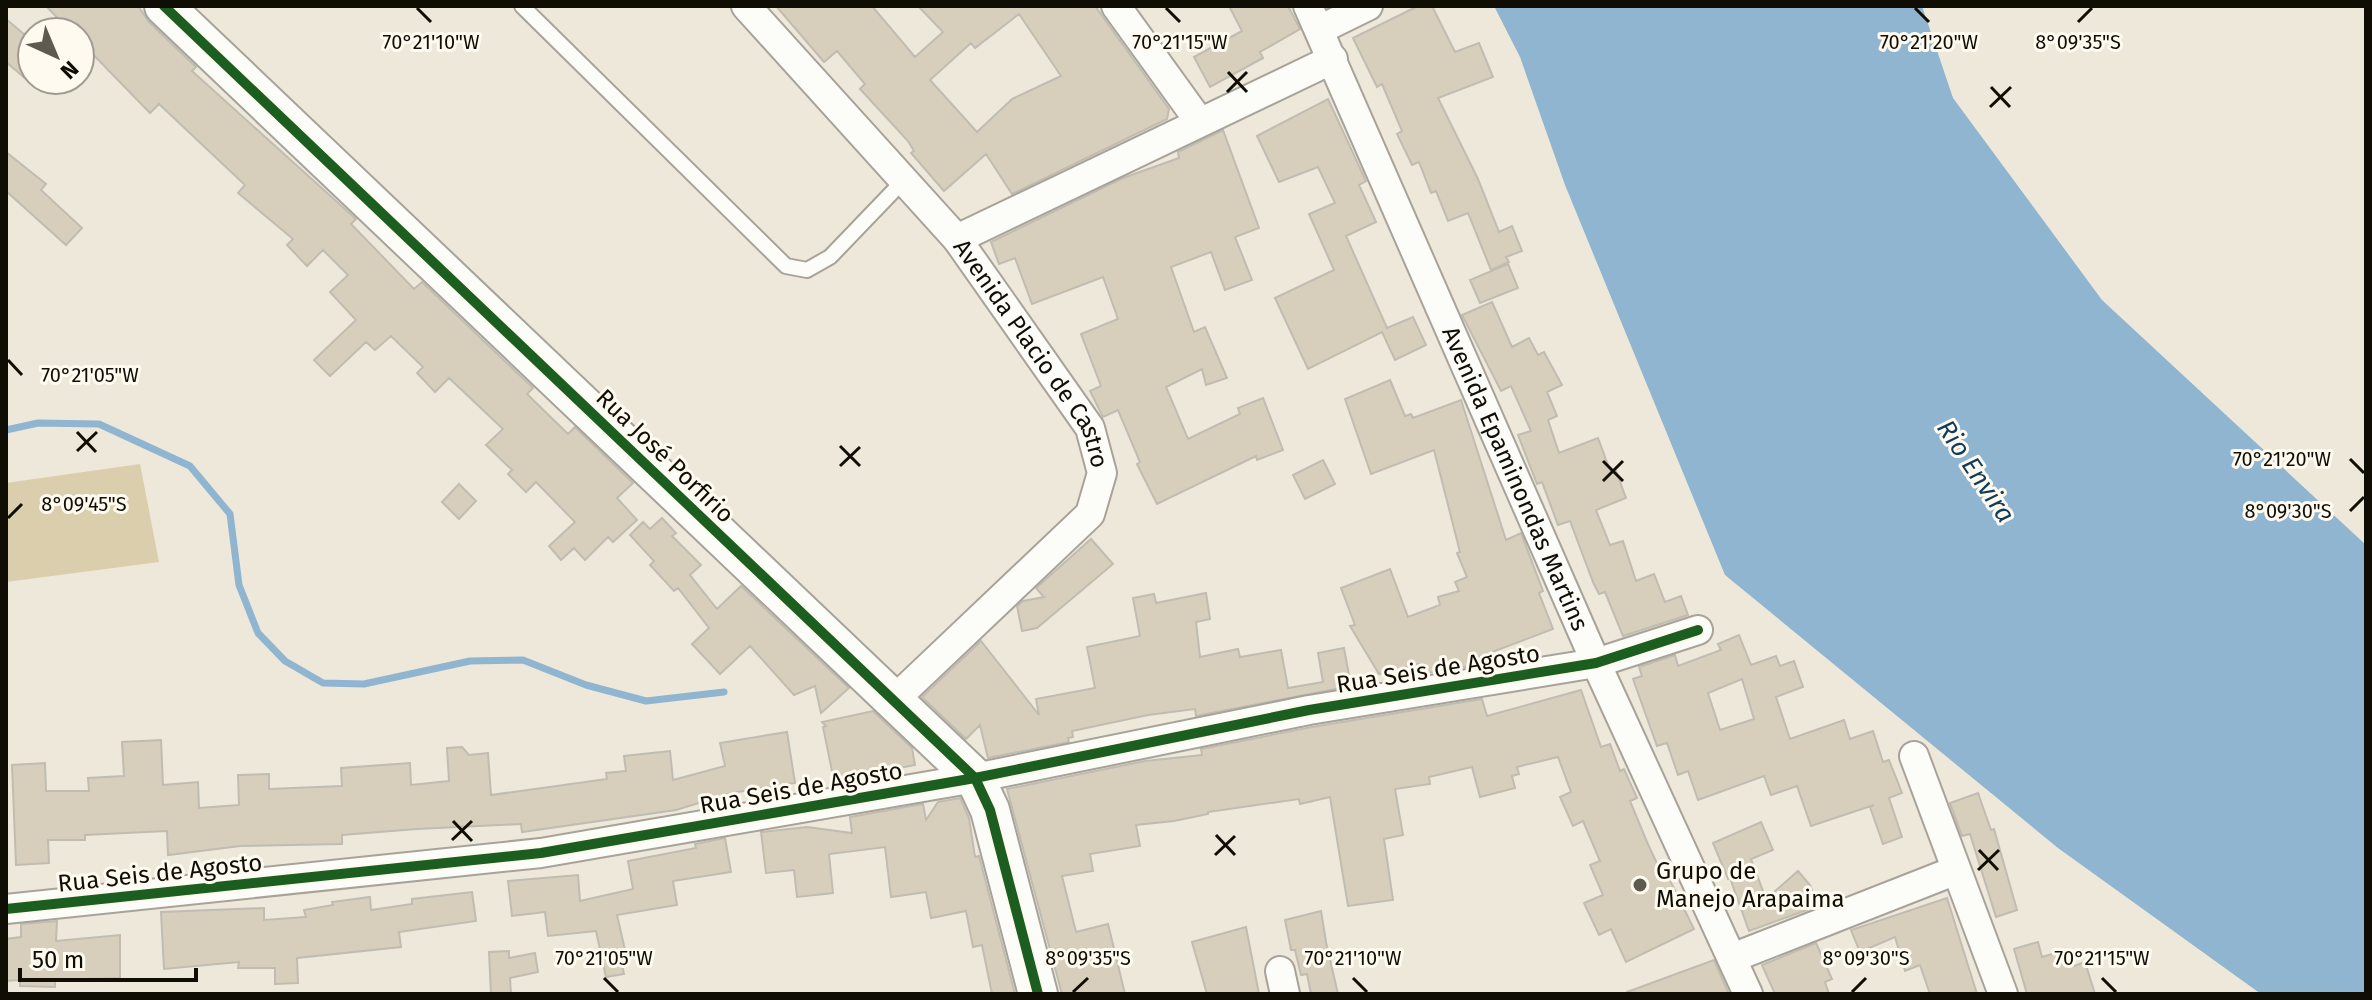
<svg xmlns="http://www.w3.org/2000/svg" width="2372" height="1000" font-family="'Fira Sans',sans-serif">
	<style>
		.green { fill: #dbcead }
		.water { fill: #8fb5d0 }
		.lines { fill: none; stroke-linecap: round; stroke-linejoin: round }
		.stream { stroke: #8fb5d0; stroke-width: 7 }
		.building { fill: #d7cfbc; stroke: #c0bcb1; stroke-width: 2; fill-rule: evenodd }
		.lane-casing { stroke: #a8a399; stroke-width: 18 }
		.street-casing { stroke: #a8a399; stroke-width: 32 }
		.secondary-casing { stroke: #a8a399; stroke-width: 42 }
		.lane { stroke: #fcfcf9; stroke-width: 14 }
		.street { stroke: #fcfcf9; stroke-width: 28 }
		.secondary { stroke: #fcfcf9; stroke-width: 38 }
		.cycleway-casing { stroke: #fefaf0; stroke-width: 15 }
		.cycleway { stroke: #1b5e20; stroke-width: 10 }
		.ticks { fill: none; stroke: #100d05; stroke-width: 3 }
		.poi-dot { fill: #5e5a50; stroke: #fefaf0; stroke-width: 3 }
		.labels { text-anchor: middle; stroke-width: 6; stroke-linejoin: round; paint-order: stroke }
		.street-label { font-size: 24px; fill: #100d05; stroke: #fefaf0 }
		.poi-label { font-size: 24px; fill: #100d05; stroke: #fefaf0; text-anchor: start }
		.water-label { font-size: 26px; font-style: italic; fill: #103c5b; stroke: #fefaf0 }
		.ticks-label { font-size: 20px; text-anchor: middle; fill: #100d05; stroke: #fefaf0; stroke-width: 6; stroke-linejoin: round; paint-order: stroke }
	</style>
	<rect width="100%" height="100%" fill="#eee8da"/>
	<path class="green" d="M140,464L159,562L6,582V483Z"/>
	<path class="water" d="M1494,6H1922L1953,98L2102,300L2366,545V994H2261L2058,848L1725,575L1565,185L1520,57Z"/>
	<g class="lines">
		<path class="stream" d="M6,430L38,423L99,424L190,466L230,514L239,585L258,633L285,661L323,683L364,684L470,661L523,660L586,685L646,701L724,692"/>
	</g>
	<path class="building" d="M46,6H138L149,22L196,67L192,71L356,219L351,224L414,289L422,282L533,388L527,394L568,434L575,427L633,483L617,498L637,520L613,542L608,537L585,560L574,548L561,560L549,546L575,522L536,482L526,492L508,474L512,470L486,445L503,429L449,378L435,392L417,373L423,367L391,336L375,350L366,342L330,376L314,360L356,320L330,292L348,275L323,250L307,266L287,245L293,239L238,193L245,185L159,104L150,113L80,41V32H71Z
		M776,6H872L915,57L943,32L918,6H1095L1169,109L1167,119L1012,194L986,154L944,191L911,153L914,151L908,141L860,89L865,84L837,51L824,62ZM1019,14L1061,76L1012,99L977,132L930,80L971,43L975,48Z
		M1229,6H1288L1300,29L1260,52L1263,58L1210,87L1194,57L1242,31Z
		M1418,6H1432L1455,52L1479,43L1493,77L1438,98L1478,179L1499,232L1512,226L1522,251L1506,257L1509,262L1491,270L1468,213L1448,221L1436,191L1431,193L1419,162L1412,165L1397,134L1402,131L1382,84L1377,87L1353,38Z
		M6,19L32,41V84L6,62Z
		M1328,99L1366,181L1359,185L1376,222L1346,236L1387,328L1413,317L1426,345L1395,360L1382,332L1308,369L1275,298L1334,270L1309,214L1335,203L1318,167L1279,182L1257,136Z
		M1223,130L1259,228L1235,237L1252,280L1225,290L1211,252L1171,267L1194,332L1205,327L1227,378L1206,385L1202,369L1166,387L1188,439L1240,414L1238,408L1263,398L1283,450L1257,460L1256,456L1157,504L1137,464L1140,462L1118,410L1103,417L1090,391L1101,386L1081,334L1118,319L1103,277L1032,304L1015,258L999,264L991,242L1123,178L1179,158L1178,152Z
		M6,152L46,184L41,190L82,228L66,245L6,191Z
		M1508,264L1518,288L1480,303L1470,280Z
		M1492,302L1512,347L1529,338L1538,355L1544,352L1562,385L1547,392L1557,416L1548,420L1559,453L1598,438L1611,473L1616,471L1626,498L1596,510L1610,545L1623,541L1636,581L1654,574L1665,602L1681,596L1688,615L1623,636L1605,592L1599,594L1593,582L1570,521L1558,525L1542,482L1537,484L1518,435L1531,431L1511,386L1501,391L1462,315Z
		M1390,380L1405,416L1411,414L1413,418L1461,400L1506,540L1521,533L1543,591L1539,593L1553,629L1471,660L1472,666L1421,674L1418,664L1379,674L1350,626L1355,625L1341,588L1390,569L1408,617L1440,605L1438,597L1459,591L1455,582L1467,577L1457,553L1460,552L1434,450L1371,474L1345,399Z
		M1323,460L1335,484L1305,499L1293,475Z
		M459,484L476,501L459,519L442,502Z
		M662,518L676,533L672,536L701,565L690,575L717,609L741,586L849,688L821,713L815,686L794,695L750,646L720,674L692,644L709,628L678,588L674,591L650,565L654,561L630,535L643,522L650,529Z
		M1091,539L1113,564L1037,628L1022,631L1017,606L1023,601L1044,597L1036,588Z
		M1206,593L1210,619L1196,622L1200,657L1238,649L1240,657L1281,650L1288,688L1323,682L1318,653L1344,648L1351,686L1196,716L1195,709L1148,715L1072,731L1073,737L1068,738L1069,742L988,758L980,725L966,739L922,697L981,641L1039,715L1036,699L1095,688L1087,647L1140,636L1133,598L1154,594L1156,603Z
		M1739,635L1751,665L1776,656L1780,666L1794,661L1803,687L1776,697L1790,739L1844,720L1850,739L1873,731L1883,762L1889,760L1902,793L1889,798L1902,837L1883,844L1870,807L1874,805L1811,826L1797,786L1771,795L1764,776L1698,800L1688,771L1678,775L1667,743L1657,746L1633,679L1642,676L1639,667L1675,655L1678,666L1721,650L1718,644ZM1742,679L1754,719L1720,730L1708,693Z
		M1581,690L1601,747L1610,744L1620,771L1624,769L1637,798L1630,801L1647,842L1660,870L1664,868L1694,929L1626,962L1611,929L1599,935L1584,903L1603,895L1590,865L1600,861L1583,821L1573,826L1560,797L1571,792L1558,757L1517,767L1519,774L1512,776L1515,788L1480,797L1472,767L1429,777L1430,784L1395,789L1403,835L1384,839L1393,900L1348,906L1330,797L1300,804L1299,799L1208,812V814L1174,821L1136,825L1140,846L1090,854L1093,871L1062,876L1076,932L1108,924L1125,994H1062L1007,789L1145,761L1202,755L1201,749L1312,727L1482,699L1487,716Z
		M873,711L912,748L915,765L834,781L823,727L826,726L822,722Z
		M787,732L795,783L731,793L676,810L522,832L521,824L417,829L342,835V844L240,846L168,855L167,831L85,835V840H48L49,863L16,865L12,765L45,763L46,791H89L88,778L124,776L122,742L161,740L163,785L198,782L199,808L239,805L238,775L269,774V789L342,786L341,768L410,763L411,785L449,781L447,748L462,747L469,755L488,753L491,795L607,779L606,773L626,771L624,756L670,751L673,780L725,766L720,743Z
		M1978,793L1991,830L1994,829L2017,910L1996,917L1970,834L1962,836L1950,803Z
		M960,798L969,818L975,857L979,856L1015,994H992L982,945L973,947L966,911L931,918L926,892L891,897L885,847L829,854L833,893L797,897L794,870L766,873L761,832L807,827L852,833L850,817L923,804L926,820L938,802Z
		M1761,822L1773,850L1751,859L1766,899L1798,871L1810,885L1818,906L1749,931L1730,878L1728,879L1713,843Z
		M725,838L731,872L673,881L677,905L617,915L625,950L619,951L624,974L606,977L596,931L548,936L545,912L512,916L508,881L578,875L580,901L633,889L628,861L696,848L695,844Z
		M472,892L476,921L399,932L401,947L297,958L298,983L275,984V968H238L239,962L164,969L161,912L264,908V920L306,917L304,910L333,905L332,902L370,897L371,910L412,904V899Z
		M1947,898L1977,994H1930L1920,965L1905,971L1895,937L1860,952L1851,930Z
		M1321,911L1326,942L1338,994H1311L1307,974L1301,975L1295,950H1291L1285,920Z
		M57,921L56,941L120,935V978L55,980V987L20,986V980L6,981V939L21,937V924Z
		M1246,927L1259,994H1207L1192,942Z
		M2038,942L2042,957L2069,949L2074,966L2085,962L2095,994H2027L2014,949Z
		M1816,943L1832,979L1825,982L1829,994H1775L1762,965Z
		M509,951V958L535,953L538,972L510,978L511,994H491L489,952Z
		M1714,960L1729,994H1627V992Z"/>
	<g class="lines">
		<defs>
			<path id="lane" d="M522,6L786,266L807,270L830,257L904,180"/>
			<g id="street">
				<path id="s1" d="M746,6L957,239L1090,428L1102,473L1090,514L893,701"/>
				<path d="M1116,6L1199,121"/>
				<path id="s2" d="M1308,6L1596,663L1748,994"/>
				<path d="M1319,30L1368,6"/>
				<path d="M957,239L1333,59"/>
				<path d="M1914,756L2003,994"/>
				<path d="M6,909L541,853L975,778L1309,710L1596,663L1698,630"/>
				<path d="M1732,958L1954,871"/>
				<path d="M1280,971L1285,994"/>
			</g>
			<path id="secondary" d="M164,6L975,778L990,810L1038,994"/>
		</defs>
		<use href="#lane" class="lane-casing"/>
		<use href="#street" class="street-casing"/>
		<use href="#secondary" class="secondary-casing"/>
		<use href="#lane" class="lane"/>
		<use href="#street" class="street"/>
		<use href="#secondary" class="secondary"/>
		<defs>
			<path id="cycleway" d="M164,6L975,778L990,810L1038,994
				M6,909L541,853L975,778L1309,710L1596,663L1698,630"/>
		</defs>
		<use href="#cycleway" class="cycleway-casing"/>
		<use href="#cycleway" class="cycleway"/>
	</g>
	<path class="ticks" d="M417,8L431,22M1166,8L1180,22M1915,8L1929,22M2078,22L2092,8M1228,72L1247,92M1991,87L2010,107M1227,92L1247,72M1990,107L2011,87M8,360L22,375M77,432L96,452M840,446L860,466M77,451L97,432M2350,459L2364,473M1603,461L1623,481M840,466L860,447M1603,481L1623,461M2350,511L2364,497M8,518L22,504M453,821L472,841M1216,835L1235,855M452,840L472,821M1979,850L1998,870M1215,855L1235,836M1978,870L1999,850M604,978L618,992M1353,978L1367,992M2102,978L2116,992M1073,992L1088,978M1852,992L1866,978"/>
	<circle class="poi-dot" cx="1640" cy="885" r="8"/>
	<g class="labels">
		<g class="street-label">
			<text dy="8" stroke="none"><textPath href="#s1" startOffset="452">Avenida Placio de Castro</textPath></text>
			<text transform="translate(665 456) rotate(44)" y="8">Rua José Porfirio</text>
			<text dy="8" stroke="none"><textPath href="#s2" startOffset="516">Avenida Epaminondas Martins</textPath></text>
			<text transform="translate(1438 669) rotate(-9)" y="8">Rua Seis de Agosto</text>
			<text transform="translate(801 788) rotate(-10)" y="8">Rua Seis de Agosto</text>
			<text transform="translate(160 873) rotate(-6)" y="8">Rua Seis de Agosto</text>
		</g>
		<g class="poi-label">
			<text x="1656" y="879">Grupo de<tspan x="1656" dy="28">Manejo Arapaima</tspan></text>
		</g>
		<g class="water-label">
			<text transform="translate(1976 471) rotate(56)" y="9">Rio Envira</text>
		</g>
	</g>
	<g class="ticks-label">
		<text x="2078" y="49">8°09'35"S</text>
		<text x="431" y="49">70°21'10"W</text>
		<text x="1180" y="49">70°21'15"W</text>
		<text x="1929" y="49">70°21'20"W</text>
		<text x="90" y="382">70°21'05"W</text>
		<text x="2282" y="466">70°21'20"W</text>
		<text x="84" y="511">8°09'45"S</text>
		<text x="2288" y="518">8°09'30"S</text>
		<text x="604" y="965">70°21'05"W</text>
		<text x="1353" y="965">70°21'10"W</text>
		<text x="2102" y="965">70°21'15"W</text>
		<text x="1088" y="965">8°09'35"S</text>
		<text x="1866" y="965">8°09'30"S</text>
	</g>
	<rect width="2372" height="1000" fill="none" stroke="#100d05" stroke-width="16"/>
	<g transform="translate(56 56) rotate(136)"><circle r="38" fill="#fefaf0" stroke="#9f9b92" stroke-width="2"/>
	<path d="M0-6L14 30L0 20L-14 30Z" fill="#5e5a50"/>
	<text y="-12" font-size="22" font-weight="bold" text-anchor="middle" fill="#100d05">N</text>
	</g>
	<path d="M20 968v12h176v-12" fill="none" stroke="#100d05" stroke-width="4"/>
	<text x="32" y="968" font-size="24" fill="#100d05" stroke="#fefaf0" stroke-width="6" paint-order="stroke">50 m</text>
</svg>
